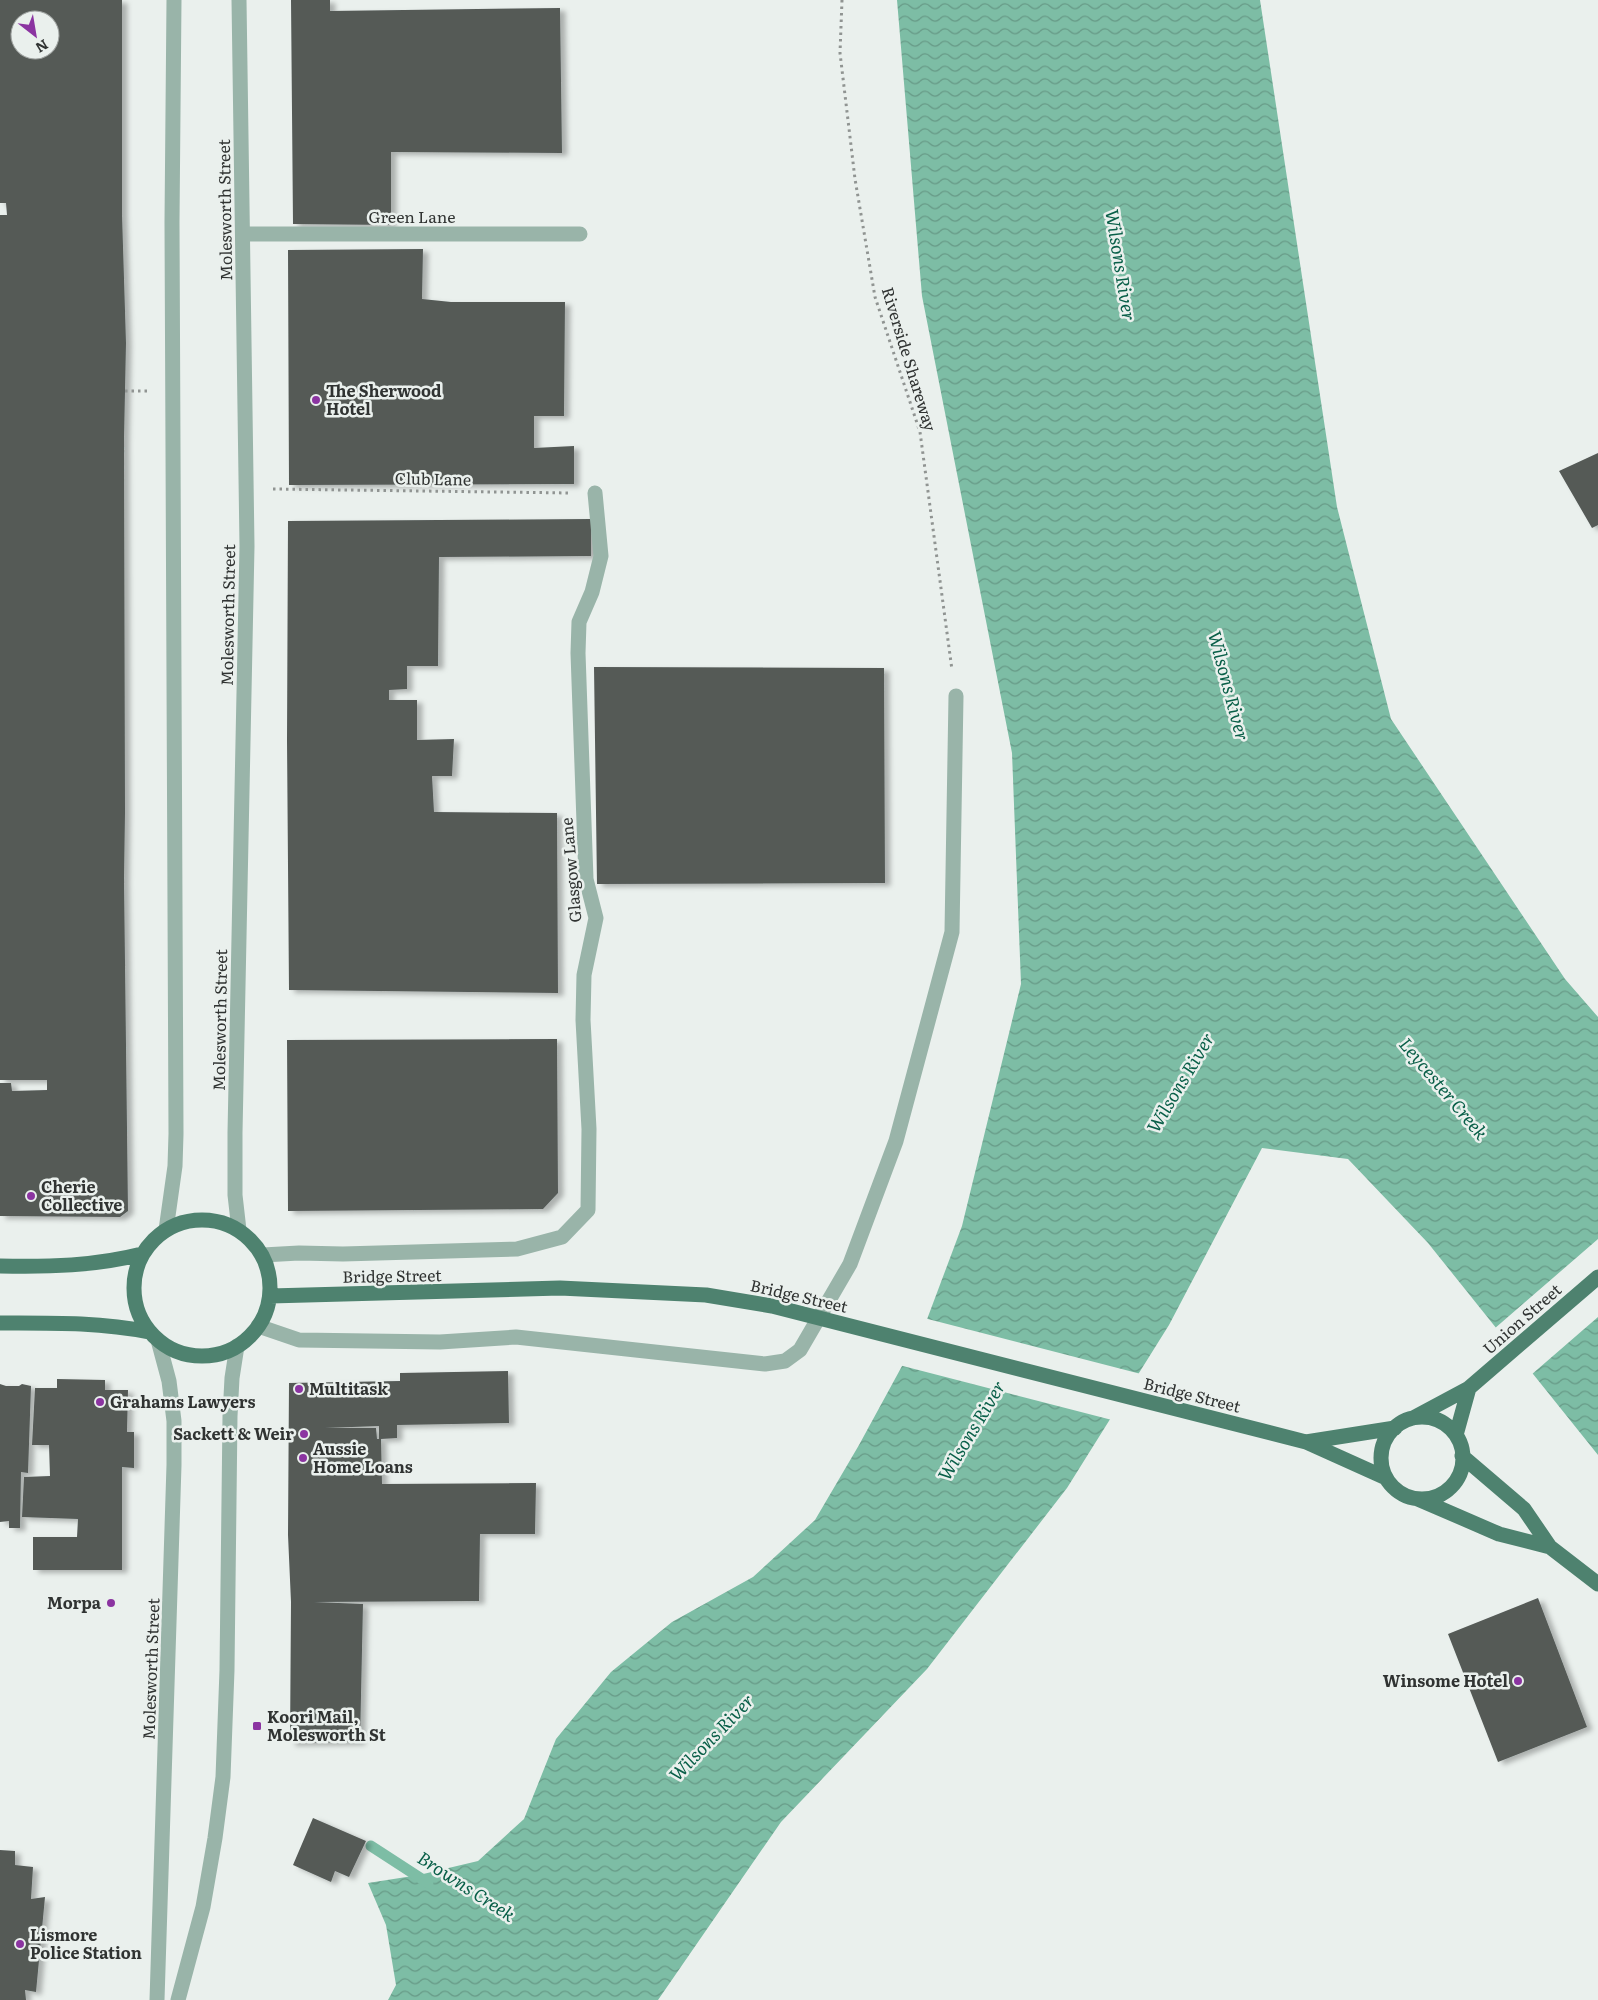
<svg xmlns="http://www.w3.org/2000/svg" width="1598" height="2000" font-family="Literata,serif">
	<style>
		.water { fill: url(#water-waves) }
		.pier { fill: #eaf0ed }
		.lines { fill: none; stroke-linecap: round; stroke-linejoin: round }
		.stream { stroke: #7dbda5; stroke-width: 11 }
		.building { fill: #545a57; fill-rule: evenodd; filter: url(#shadow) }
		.path { stroke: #909492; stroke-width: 3; stroke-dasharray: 2.5 4; stroke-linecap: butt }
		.minor { stroke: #99b4a9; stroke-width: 15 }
		.major { stroke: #4e826f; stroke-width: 15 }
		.poi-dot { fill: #8b34a1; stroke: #eaf0ed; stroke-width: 2 }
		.labels { text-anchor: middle; stroke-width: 5; stroke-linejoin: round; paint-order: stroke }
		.street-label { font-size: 16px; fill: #303332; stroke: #eaf0ed }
		.poi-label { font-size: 16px; font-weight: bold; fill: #303332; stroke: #eaf0ed; text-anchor: start }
		.water-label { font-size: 18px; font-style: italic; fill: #095f48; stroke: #eaf0ed }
	</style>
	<defs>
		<pattern id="water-waves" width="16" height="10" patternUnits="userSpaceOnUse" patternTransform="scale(1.25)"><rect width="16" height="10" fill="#7dbda5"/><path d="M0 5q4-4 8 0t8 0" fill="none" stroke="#679a87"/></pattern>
		<filter id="shadow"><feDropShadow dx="5.5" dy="3" stdDeviation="2.5" flood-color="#0004"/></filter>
	</defs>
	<rect width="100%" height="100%" fill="#eaf0ed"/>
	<path class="water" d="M897,0H1260L1337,507L1391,719L1565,979L1598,1017V1455L1428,1243L1348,1159L1262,1148L1169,1325L1067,1488L927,1669L781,1822L658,2000H388L396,1985L386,1925L368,1883L419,1875L478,1861L524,1819L556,1739L611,1672L672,1622L753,1577L815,1520L859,1445L926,1322L962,1226L1021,984L1012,753L922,296Z"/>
	<path class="pier" d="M1598,1239V1317L1531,1375L1494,1329Z
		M924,1318L1141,1374L1112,1420L899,1365Z"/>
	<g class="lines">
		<path class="stream" d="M371,1846L428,1883"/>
	</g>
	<path class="building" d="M0,0H122V214L126,343L124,440L125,813L124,880L128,1211L120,1217L0,1216V1083H11L12,1091L47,1090V1080H0V215H7L6,203H0ZM20,20H50V50H20Z
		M291,0H330V11L560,8L562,153L391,152V225L293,224Z
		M423,249L422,299L451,302H565L564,416H534V448L574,446V484L289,485L288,250Z
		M1598,453V525L1592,528L1559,471Z
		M591,519V556L439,557L438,666H407V689L389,690V700H417V740L454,739L452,776H432L434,812L557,813L558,993L289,990L287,740L288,521Z
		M594,667L884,668L885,883L597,884Z
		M557,1039L558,1193L543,1209L288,1211L287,1040Z
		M508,1371L509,1423L397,1425V1438L381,1439L382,1484L536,1483L535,1534H480L479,1601L314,1602L363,1604L360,1742L290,1743L291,1602L288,1535L289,1383L400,1381V1373ZM379,1426V1439H377L376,1428H325Z
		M57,1379L105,1380V1390H128L127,1432H134V1468L122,1467V1570H33V1537H77L78,1519L22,1517L24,1477L50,1476L49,1445H32L35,1388H57Z
		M0,1384L6,1386H19L22,1384L31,1386L28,1473L21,1472L20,1528H9V1521L0,1522Z
		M1538,1598L1587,1727L1498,1762L1448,1634Z
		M313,1818L366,1841L349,1877L335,1871L331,1882L293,1865Z
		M0,1850L15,1851V1865L33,1867L31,1899L45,1897L36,1992L25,1990L26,2000H0Z"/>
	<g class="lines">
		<path class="path" d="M842,0L840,53L855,179L875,297L920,432L952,670
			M125,391H148
			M273,489L570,493"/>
		<path class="minor" d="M239,0L247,546L235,1133V1195L239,1230
			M243,234H580
			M166,1230L175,1166L176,1134L172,222L174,0
			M263,1255L299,1253L343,1254L517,1249L562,1237L588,1210L589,1129L583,1020L584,975L596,918L586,879L578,653L579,622L592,592L601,556L595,493
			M258,1326L299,1340L440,1342L516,1337L765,1364L785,1361L800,1350L850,1264L896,1141L952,932L956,696
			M157,2000L174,1465V1421L169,1381L158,1340
			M178,2000L203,1907L215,1838L223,1777L227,1670L230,1416L232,1378L237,1346"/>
		<path class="major" d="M134 1288a68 68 0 1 1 136 0a68 68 0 1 1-136 0Z
			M0,1266C49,1267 95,1266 142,1254
			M270,1296L560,1288L706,1295L772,1306L1306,1442L1386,1478
			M0,1323C50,1323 100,1322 149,1332
			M1381 1458a41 41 0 1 1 82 0a41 41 0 1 1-82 0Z
			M1413,1418L1469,1388L1598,1277
			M1456,1435L1469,1388
			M1306,1442L1395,1428
			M1462,1456L1524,1509L1550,1547L1598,1584
			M1418,1499L1499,1534L1550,1547"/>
	</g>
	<g class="poi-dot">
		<circle cx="316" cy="400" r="5"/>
		<circle cx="31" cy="1196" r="5"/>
		<circle cx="299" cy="1389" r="5"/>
		<circle cx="100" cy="1402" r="5"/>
		<circle cx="304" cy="1434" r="5"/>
		<circle cx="303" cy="1458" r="5"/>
		<circle cx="111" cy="1603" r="5"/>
		<circle cx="1518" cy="1681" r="5"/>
		<rect x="252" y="1721" width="10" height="10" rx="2.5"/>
		<circle cx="20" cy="1944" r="5"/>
	</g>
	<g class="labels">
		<g class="street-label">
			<text transform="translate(225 210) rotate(-91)" y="6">Molesworth Street</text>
			<text x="412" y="223">Green Lane</text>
			<text transform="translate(909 359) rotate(73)" y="6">Riverside Shareway</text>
			<text transform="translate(433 479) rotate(1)" y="6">Club Lane</text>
			<text transform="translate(228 615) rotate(-89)" y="6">Molesworth Street</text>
			<text transform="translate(571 870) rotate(-95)" y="6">Glasgow Lane</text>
			<text transform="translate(220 1020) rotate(-89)" y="6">Molesworth Street</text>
			<text transform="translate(392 1276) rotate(-1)" y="6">Bridge Street</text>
			<text transform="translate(799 1296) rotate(13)" y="6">Bridge Street</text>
			<text transform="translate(1522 1319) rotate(-41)" y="6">Union Street</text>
			<text transform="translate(1192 1395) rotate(14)" y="6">Bridge Street</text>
			<text transform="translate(151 1669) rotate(-88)" y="6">Molesworth Street</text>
		</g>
		<g class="poi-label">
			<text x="326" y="397">The Sherwood<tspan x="326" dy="18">Hotel</tspan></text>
			<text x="41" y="1193">Cherie<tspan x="41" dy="18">Collective</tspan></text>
			<text x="309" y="1395">Multitask</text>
			<text x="110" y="1408">Grahams Lawyers</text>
			<text x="294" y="1440" text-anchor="end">Sackett &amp; Weir</text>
			<text x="313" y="1455">Aussie<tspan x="313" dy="18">Home Loans</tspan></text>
			<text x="101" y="1609" text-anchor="end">Morpa</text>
			<text x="1508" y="1687" text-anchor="end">Winsome Hotel</text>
			<text x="267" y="1723">Koori Mail,<tspan x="267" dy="18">Molesworth St</tspan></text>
			<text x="30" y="1941">Lismore<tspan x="30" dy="18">Police Station</tspan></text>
		</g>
		<g class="water-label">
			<text transform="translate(1120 265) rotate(81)" y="6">Wilsons River</text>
			<text transform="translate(1228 686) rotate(75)" y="6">Wilsons River</text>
			<text transform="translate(1181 1083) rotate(-59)" y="6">Wilsons River</text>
			<text transform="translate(1443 1089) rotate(50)" y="6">Leycester Creek</text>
			<text transform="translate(972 1431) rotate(-59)" y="6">Wilsons River</text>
			<text transform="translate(712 1738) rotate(-46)" y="6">Wilsons River</text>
			<text transform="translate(466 1887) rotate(33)" y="6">Browns Creek</text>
		</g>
	</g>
	<g transform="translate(35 35) rotate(149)"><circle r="24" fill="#eaf0ed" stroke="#a0a4a2"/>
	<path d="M0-4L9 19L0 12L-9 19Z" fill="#8b34a1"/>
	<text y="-8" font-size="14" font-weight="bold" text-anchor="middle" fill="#303332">N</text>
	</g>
</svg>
